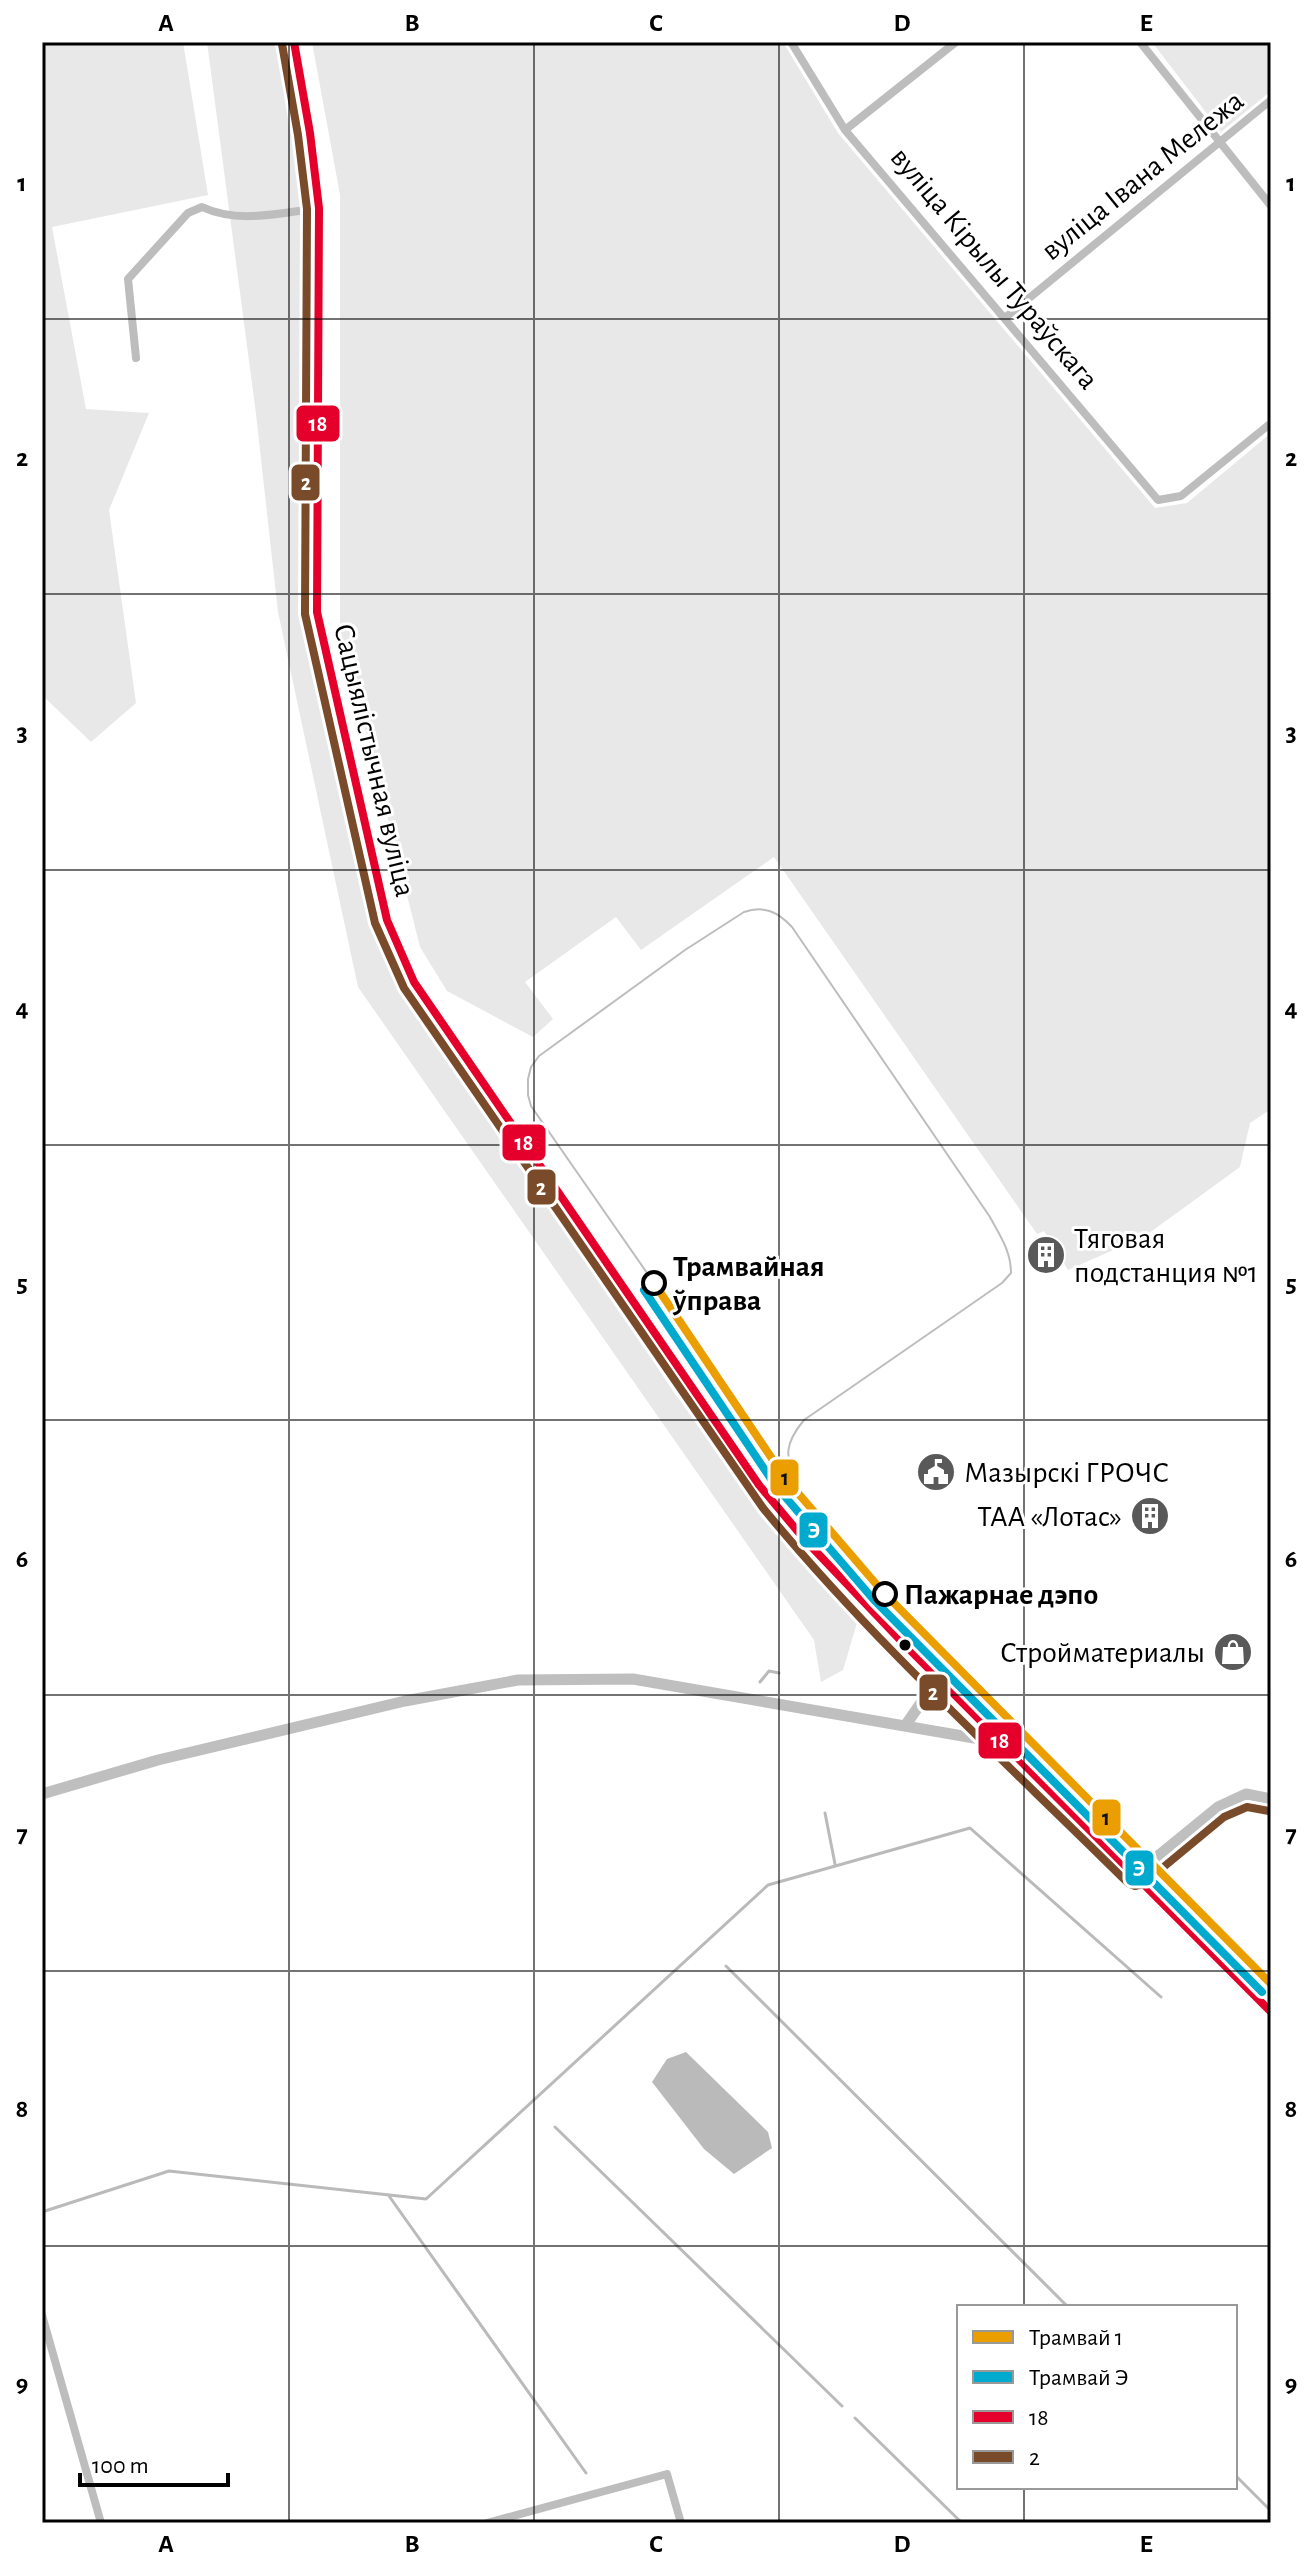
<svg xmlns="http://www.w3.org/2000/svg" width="1313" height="2565" font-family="'Alegreya Sans',sans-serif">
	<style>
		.green { fill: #e8e8e8 }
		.water { fill: #bababa }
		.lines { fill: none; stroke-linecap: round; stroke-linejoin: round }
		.stream { stroke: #bababa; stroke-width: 3 }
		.minor { stroke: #bdbdbd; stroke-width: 8 }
		.secondary { stroke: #bfbfbf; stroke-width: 11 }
		.tram { stroke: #bdbdbd; stroke-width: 2 }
		.bus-1-casing { stroke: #fff; stroke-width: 14 }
		.bus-2-casing { stroke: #fff; stroke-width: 14 }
		.bus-1 { stroke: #e4002b; stroke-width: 8 }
		.bus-2 { stroke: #7a4b2a; stroke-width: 8 }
		.tram-1-casing { stroke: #fff; stroke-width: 14 }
		.tram-2-casing { stroke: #fff; stroke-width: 14 }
		.tram-1 { stroke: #eb9e00; stroke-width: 8 }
		.tram-2 { stroke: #00a9ce; stroke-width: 8 }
		.grid { fill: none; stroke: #000; stroke-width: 2; stroke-opacity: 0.55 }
		.stop-dot { fill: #fff; stroke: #000; stroke-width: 4 }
		.bus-dot { fill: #000; stroke: #fff; stroke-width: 3 }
		.labels { text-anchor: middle; stroke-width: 6; stroke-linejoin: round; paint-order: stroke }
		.street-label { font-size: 30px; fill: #000; stroke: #fff }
		.poi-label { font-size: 30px; fill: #000; stroke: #fff; text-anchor: start }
		.stop-label { font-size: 30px; font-weight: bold; fill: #000; stroke: #fff; text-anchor: start }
		.line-badge { stroke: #fff; stroke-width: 3 }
		.badge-label { font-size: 22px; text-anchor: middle; font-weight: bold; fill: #fff }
		.pale-badge-label { font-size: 22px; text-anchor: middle; font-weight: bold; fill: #111 }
		.neatline { fill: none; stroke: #000; stroke-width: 3 }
		.grid-label { font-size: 26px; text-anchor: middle; font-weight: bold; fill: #000 }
	</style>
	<rect width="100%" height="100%" fill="#fff"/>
	<path class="green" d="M42,42H183L208,195L52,227L86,409L149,413L109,510L136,703L91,742L42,695Z
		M207,42H279L308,225L305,610L383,940L408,988L675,1394L857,1623L843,1670L821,1682L814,1640L358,987L278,612L256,414Z
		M312,42H783L838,133L1155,508L1187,503L1271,433V1109L1250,1123L1240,1167L1145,1236L1068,1270L1044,1231L1037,1234L774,857L641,950L616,917L525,982L553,1019L533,1037L447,991L420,947L340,629V195Z
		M1152,42H1271V91L1221,132Z"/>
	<path class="water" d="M686,2052L768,2132L772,2148L734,2174L704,2149L652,2082L667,2059Z"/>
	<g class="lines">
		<path class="stream" d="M760,1682L769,1671L779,1673
			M825,1813L835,1864
			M726,1966L1068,2307
			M555,2127L842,2406
			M389,2196L586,2473
			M45,2211L169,2171L426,2199L768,1885L970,1828L1161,1997
			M855,2418L962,2523
			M1235,2475L1271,2511"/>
		<path class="minor" d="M791,42L845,130L1158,500L1181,496L1271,423
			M1140,42L1271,206
			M845,130L956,42
			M1006,317L1271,100
			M136,358L128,279L188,213L202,207C238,224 281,213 319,208
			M42,2315L101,2523
			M487,2523L667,2474L681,2523"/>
		<path class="secondary" d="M294,42L310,133L319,208L317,612L320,632L387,920L414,982L759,1485L805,1540L905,1645L1271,2012
			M905,1726L923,1700L931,1671
			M42,1794L158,1760L405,1701L518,1680L633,1679L980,1739L995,1733
			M1136,1874L1218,1807L1246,1794L1271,1799"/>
		<path class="tram" d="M654,1283L531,1106L528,1095V1079L531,1067L539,1056L685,950L744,912C764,905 778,912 792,927L990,1217C1000,1236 1011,1251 1011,1273L1002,1283L804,1420C784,1444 785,1456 796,1484"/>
		<defs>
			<path id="bus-1" d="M294,42L310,133L319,208L317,612L387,920L414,982L759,1485L805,1540L905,1645L1271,2012"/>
			<path id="bus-2" d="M282,44L298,135L307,209L305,614L375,923L404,988L763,1508C873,1642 1004,1760 1128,1883L1135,1886L1143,1884L1224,1817L1247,1807L1269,1811"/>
		</defs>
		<use href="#bus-1" class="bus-1-casing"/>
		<use href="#bus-2" class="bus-2-casing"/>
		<use href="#bus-1" class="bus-1"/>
		<use href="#bus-2" class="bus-2"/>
		<defs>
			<path id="tram-1" d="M654,1283L785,1478L883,1592L1271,1984"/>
			<path id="tram-2" d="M644,1290L775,1485L874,1600L1262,1992"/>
		</defs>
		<use href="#tram-1" class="tram-1-casing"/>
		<use href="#tram-2" class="tram-2-casing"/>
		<use href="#tram-1" class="tram-1"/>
		<use href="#tram-2" class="tram-2"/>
	</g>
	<path class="grid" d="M289,42V2523M534,42V2523M779,42V2523M1024,42V2307M42,319H1271M42,594H1271M42,870H1271M42,1145H1271M42,1420H1271M42,1695H1271M42,1971H1271M42,2246H1271M1024,2487V2523"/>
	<defs>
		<symbol id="building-disc" viewBox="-11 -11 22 22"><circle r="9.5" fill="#595959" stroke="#fff"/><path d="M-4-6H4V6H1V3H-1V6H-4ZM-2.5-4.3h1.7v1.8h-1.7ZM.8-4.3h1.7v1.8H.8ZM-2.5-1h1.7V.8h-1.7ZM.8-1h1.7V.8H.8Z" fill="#fff"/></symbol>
		<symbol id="civic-disc" viewBox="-11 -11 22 22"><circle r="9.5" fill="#595959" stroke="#fff"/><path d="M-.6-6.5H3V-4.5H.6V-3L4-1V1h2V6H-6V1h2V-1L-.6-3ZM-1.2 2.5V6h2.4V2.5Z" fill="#fff"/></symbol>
		<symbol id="shop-disc" viewBox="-11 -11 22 22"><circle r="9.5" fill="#595959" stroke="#fff"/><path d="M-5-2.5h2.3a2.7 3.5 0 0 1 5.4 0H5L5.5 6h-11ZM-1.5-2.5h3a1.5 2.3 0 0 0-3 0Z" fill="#fff"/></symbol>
	</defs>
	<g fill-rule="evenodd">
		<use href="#building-disc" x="1024" y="1233" width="44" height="44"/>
		<use href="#civic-disc" x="914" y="1450" width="44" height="44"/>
		<use href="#building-disc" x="1128" y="1494" width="44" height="44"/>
		<use href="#shop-disc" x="1211" y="1630" width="44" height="44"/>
	</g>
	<g class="stop-dot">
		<circle cx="654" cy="1283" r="11"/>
		<circle cx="885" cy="1594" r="11"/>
	</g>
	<circle class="bus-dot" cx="905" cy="1645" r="7"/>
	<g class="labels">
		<g class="street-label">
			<text transform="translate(1142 175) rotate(-39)" y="10">вуліца Івана Мележа</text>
			<text transform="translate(995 268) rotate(50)" y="10">вуліца Кірылы Тураўскага</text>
			<text transform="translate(375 760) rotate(77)" y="10">Сацыялістычная вуліца</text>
		</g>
		<g class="poi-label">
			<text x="1074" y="1248">Тяговая<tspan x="1074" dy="34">подстанция №1</tspan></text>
			<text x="964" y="1482">Мазырскі ГРОЧС</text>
			<text x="1122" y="1526" text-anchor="end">ТАА «Лотас»</text>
			<text x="1205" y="1662" text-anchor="end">Стройматериалы</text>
		</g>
		<g class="stop-label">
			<text x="673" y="1276">Трамвайная<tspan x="673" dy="34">ўправа</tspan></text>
			<text x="904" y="1604">Пажарнае дэпо</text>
		</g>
	</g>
	<g class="line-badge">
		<rect x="295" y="404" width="46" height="39" rx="8" fill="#e4002b"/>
		<rect x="290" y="463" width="31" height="39" rx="8" fill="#7a4b2a"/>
		<rect x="501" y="1123" width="46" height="39" rx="8" fill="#e4002b"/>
		<rect x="526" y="1168" width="31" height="38" rx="8" fill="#7a4b2a"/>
		<rect x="769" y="1458" width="31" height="39" rx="8" fill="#eb9e00"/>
		<rect x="798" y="1511" width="31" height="38" rx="8" fill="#00a9ce"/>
		<rect x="918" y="1673" width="31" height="39" rx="8" fill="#7a4b2a"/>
		<rect x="977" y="1721" width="46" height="39" rx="8" fill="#e4002b"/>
		<rect x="1091" y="1798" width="31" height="39" rx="8" fill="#eb9e00"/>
		<rect x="1124" y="1849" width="31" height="38" rx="8" fill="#00a9ce"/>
	</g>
	<g class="badge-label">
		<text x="318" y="431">18</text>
		<text x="306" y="490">2</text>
		<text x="524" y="1150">18</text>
		<text x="541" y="1195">2</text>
		<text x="814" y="1538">Э</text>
		<text x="933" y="1700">2</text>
		<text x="1000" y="1748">18</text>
		<text x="1139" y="1876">Э</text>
	</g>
	<g class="pale-badge-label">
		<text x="785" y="1485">1</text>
		<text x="1106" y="1825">1</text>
	</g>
	<rect width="1313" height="2565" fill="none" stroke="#ffffff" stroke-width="88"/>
	<rect x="957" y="2305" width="280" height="184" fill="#ffffff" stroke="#999999" stroke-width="2"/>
	<rect x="973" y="2331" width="40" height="12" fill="#eb9e00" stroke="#999999" stroke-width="2"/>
	<text x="1029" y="2345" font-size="24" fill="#000000">Трамвай 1</text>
	<rect x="973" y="2371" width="40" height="12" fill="#00a9ce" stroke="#999999" stroke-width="2"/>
	<text x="1029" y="2385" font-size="24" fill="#000000">Трамвай Э</text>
	<rect x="973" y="2411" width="40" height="12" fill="#e4002b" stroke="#999999" stroke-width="2"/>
	<text x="1029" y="2425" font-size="24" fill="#000000">18</text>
	<rect x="973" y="2451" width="40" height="12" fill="#7a4b2a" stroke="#999999" stroke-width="2"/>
	<text x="1029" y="2465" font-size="24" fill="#000000">2</text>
	<path d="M80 2473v12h148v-12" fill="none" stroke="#000000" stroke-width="4"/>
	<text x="92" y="2473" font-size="24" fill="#000000" stroke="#ffffff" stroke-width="6" paint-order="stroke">100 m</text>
	<rect x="44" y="44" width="1225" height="2477" class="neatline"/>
	<g class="grid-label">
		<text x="166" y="31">A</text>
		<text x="412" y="31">B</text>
		<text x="656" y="31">C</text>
		<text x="902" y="31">D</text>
		<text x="1146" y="31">E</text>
		<text x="22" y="191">1</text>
		<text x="1291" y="191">1</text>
		<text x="22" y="466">2</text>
		<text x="1291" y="466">2</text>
		<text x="22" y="741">3</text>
		<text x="1291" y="741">3</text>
		<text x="22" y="1016">4</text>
		<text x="1291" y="1016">4</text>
		<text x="22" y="1292">5</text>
		<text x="1291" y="1292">5</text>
		<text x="22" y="1567">6</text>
		<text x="1291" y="1567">6</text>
		<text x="22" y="1842">7</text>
		<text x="1291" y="1842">7</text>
		<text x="22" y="2117">8</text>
		<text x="1291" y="2117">8</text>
		<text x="22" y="2392">9</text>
		<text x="1291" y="2392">9</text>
		<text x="166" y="2552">A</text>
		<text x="412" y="2552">B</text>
		<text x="656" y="2552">C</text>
		<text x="902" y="2552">D</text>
		<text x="1146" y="2552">E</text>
	</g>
</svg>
